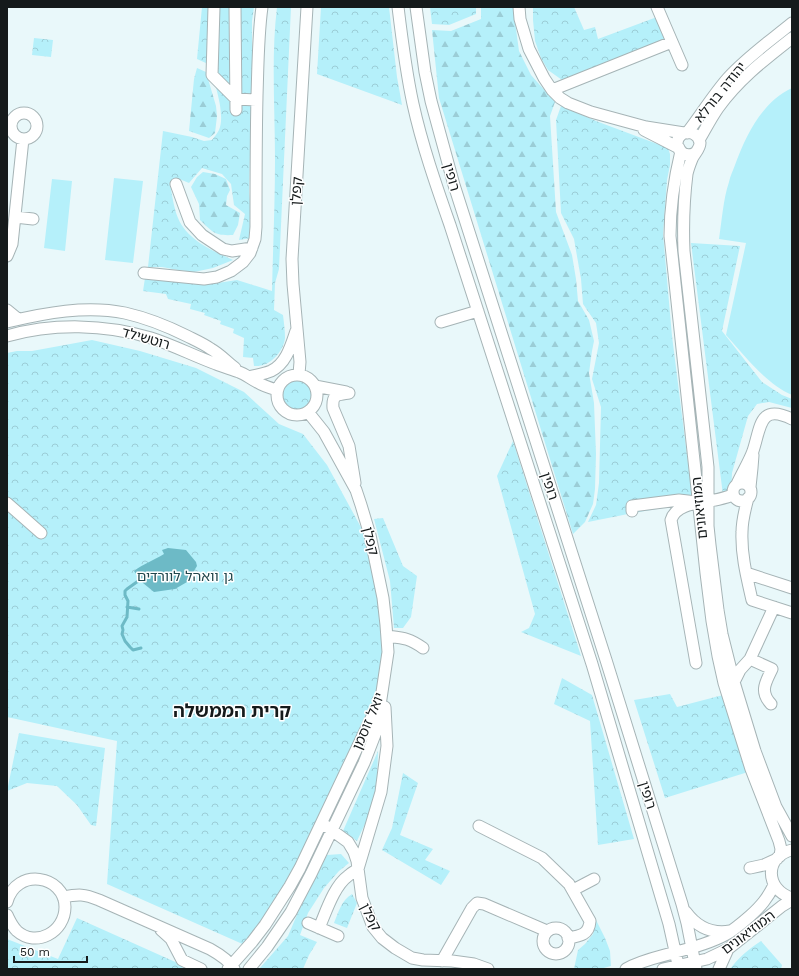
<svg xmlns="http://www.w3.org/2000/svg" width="799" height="976" font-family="'Work Sans','Noto Sans Hebrew',sans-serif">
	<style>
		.grass { fill: #b5f0fa }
		.forest { fill: url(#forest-firs) }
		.park { fill: url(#park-crowns) }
		.water { fill: #6dbac6 }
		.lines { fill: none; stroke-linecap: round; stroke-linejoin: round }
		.stream { stroke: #6dbac6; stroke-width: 3 }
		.minor-casing { stroke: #a6b4b6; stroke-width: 13 }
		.minor { stroke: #fff; stroke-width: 11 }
		.labels { text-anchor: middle; stroke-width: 3; stroke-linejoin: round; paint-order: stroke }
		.street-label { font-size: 14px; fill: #151a1b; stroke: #fff }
		.park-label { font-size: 14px; fill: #21464c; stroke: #fff }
		.district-label { font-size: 18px; font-weight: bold; fill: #151a1b; stroke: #fff }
	</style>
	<defs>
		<pattern id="forest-firs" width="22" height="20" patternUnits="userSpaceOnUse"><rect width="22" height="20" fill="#b5f0fa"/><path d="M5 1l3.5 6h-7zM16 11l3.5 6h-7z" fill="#9bcdd6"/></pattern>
		<pattern id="park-crowns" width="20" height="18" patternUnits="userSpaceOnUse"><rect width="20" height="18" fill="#b5f0fa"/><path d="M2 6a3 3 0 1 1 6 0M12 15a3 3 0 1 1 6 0" fill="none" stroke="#9bcdd6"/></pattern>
	</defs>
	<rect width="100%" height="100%" fill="#e9f8fa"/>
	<path class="grass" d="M792,88V395C765,383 746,357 726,335L746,243L719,239C722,220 723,200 729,182C730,176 733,171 735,165C746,135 762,102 792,88Z
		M114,178L143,181L133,263L105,260Z
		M52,179L72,181L65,251L44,248Z"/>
	<path class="forest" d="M481,7H513L519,51L531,75L555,102L550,116L556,212L572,255L576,279L578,301L589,320L594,341L592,351L589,373L594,403L596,454L595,489L593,504L585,522L573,534L439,98L432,30L451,31L481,19Z
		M197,68L206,72L216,106L217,116L215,133L209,138L189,131L194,79Z
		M203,172L215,174L226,179L230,190L227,196L226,205L240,213L238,225L233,235C214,236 213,232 200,220L199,204L191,187L197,177Z"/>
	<path class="park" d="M202,7H254L252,21V78L249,192L252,224L251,238L239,240L245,214L234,205L231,184L222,174L202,168L189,183L177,178L170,184C172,194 174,209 178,218C187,240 213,251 233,260L213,268L194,272L178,270L162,267H148L163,131L192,137L204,141L212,140C214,137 217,134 219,130C226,114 214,79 208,64L197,59Z
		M277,7H291L279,269L275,283L274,310L283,315C284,323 285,331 285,338C284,349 274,362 263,365C260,366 257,366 254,366L253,358L243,357L244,338L233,333L234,329L220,324L221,321L204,315L205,313L190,309L191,304L168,299L166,294L143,291L145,278L193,284H211L237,280L272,291C273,247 275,203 275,159C275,110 271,56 277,7Z
		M321,7H389L397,77L402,105L317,74Z
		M430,7H476V14L449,25L432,24Z
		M533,7H574L584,30L595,27L598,39L657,17L667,40L562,80L548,70L541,58L535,41L533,20Z
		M34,38L53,40L51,57L32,55Z
		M561,106L596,121L668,148L670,154V165L667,180L663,234L672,336L693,503L633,513L588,522L596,505L599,483L601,407L592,379L599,343L596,323L583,304L581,279L574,239L561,213L556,120Z
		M691,243L740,246L722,331L762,382L782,395L792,399V408L769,402L757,404L748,416L732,473L731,495H723Z
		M92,340L140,351L196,368L244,392L279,424L303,434L327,465L363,531L378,593L383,643L380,686L293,870L247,946L107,884L117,741L7,717V353L17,351H32Z
		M282 395a15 15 0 1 1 30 0a15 15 0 1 1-30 0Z
		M513,441L581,656L521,632L529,628L535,614L497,476Z
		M383,518L403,566L417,576L411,617L403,628H394L390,581L374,519Z
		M562,678L592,695L634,839L598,845L590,721L554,704Z
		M670,694L677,707L723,695L748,772L665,798L634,700Z
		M19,733L105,748L96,826L91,825L77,805L57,786L27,783L7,791Z
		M378,751L377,784L371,811L357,841L343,831Z
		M403,773L418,783L400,835L433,849L425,860L450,871L441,885L382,850L392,828Z
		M341,854L349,863L339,871L324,888L308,913L300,935L317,942L309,955L303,969H259L288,936L299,910L327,855Z
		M352,894L357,903L347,928L334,923C339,911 341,901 352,894Z
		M77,918L182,965L183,969H10L7,967V939L58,959Z
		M596,920L605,938L610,951L611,966L600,969H574L578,950L585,944L593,934Z
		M761,941L782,965L781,969H730C739,957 749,949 761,941Z"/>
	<path class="water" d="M168,548L186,550L196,562L197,566L187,582L175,589L154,592L143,583L134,571C143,564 154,560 164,554L162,550Z"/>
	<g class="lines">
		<path class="stream" d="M141,579L127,589L125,591V595L128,601L127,617L122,626L123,630L122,634L125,641L130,647L133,650L141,648
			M127,607L139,609"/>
		<defs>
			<path id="minor" d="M214,7L212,75L236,99L257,100
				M235,7L236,110
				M398,7C402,40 406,72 413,104C422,145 436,185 450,225L592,664L669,924L679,969
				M416,7L425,72L431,101L454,185L606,660L682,904L687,923L696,969
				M519,7L520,19L529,49L544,78L552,90L560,98L568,103L591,112L646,127L684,133
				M657,7L682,65
				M552,90L672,42
				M11 126a13 13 0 1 1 26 0a13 13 0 1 1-26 0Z
				M644,130L679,148
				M687,133C701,115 713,95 728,78C747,57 770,41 792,23
				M699,140C705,130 711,118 718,108C739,79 764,60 792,38
				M681,151C674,180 670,207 670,236L706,573L712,621L718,656L724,683L751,769L779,841L781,849L780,856
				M695,153C682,160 671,144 681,135C688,129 699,134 700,143C700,149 694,154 692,159C690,164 688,169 687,174C684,198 683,226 684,251L708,467V526L710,545L718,610L722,634L734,682L755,751L776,807L792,836
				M176,184L190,222L202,235L223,249L232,251L252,248
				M15,217L33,219
				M7,256L12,244L23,139
				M144,273L204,279L217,277L231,271L243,262L250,253L255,239L256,227C256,183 256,139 257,96C258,66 258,36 262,7
				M7,310L18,319
				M7,322C45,313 86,305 125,313C147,318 167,326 187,336C195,340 204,344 211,349C220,354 227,362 235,368
				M441,322L478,311
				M7,336C53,323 105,324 151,338C173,345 194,356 216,364C223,367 231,369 239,372C245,374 251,379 257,382C263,386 270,388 277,390
				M299,374L300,362L293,284L292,259L307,7
				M277 395a20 20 0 1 1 40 0a20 20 0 1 1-40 0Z
				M249,377C256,375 264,374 271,371C286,364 291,346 296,331
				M315,386L346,392
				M349,393C337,395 332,394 333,408L349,446L355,483
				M733 492a9 9 0 1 1 18 0a9 9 0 1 1-18 0Z
				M737,484C742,473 749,462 753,451C761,427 759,403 792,419
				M750,487L752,468L753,455
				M748,498C745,509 742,520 742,532C741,555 747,578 752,600L792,613
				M7,503L41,533
				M632,511V506L679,500L696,502
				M746,573L792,588
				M387,636C403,638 409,638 423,648
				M750,659L772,669C766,682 759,691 771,704
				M696,663L671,520C676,503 701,503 715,500C721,499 727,497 733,495
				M734,682L740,670L750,659L774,607
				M326,826L348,842L354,852L357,861L362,898L373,927L382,938L395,948L412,958L423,960L452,961L474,964L488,969
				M479,826L542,858L569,884L590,921C589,935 580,936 568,938
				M792,850C764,856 765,890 792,898
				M750,868L764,865L777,859
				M573,890L594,879
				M63,897C79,894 84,894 99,900L210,949C219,954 229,960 234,969
				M7,902C16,867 65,875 65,907C65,932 36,948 17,931C12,926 10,921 7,915
				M686,912C697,927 712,934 730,931
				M308,923L338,936
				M319,928C326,912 334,886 348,876C351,873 355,871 358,869L381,792L387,746L385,707
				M543 941a13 13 0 1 1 26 0a13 13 0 1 1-26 0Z
				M161,930L171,939L182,960L201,969
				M442,961L472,908L477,903L484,904L547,931
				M228,969L252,942L265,925L290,886L300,868L376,708
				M249,969L267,947L291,912L311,874L364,763L376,732L388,652L386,625L383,598L370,535L361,505L356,490L324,432L308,412
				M626,969C642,960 659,957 676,952C692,948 710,943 725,935C734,930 742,923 750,916C761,906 767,899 774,885
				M663,969L707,959L728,949L782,906L792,900
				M719,969L728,949"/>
		</defs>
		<use href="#minor" class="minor-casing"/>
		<use href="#minor" class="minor"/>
	</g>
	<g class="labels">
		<g class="street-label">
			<text transform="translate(720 92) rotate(-51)" y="5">יהודה בורלא</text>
			<text transform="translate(452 177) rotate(74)" y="5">רופין</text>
			<text transform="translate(296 191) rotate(-86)" y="5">קפלן</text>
			<text transform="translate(146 338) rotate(16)" y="5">רוטשילד</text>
			<text transform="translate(550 486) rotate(72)" y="5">רופין</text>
			<text transform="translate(699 508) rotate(-96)" y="5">המוזיאונים</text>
			<text transform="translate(371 541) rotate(76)" y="5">קפלן</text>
			<text transform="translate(368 721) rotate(-67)" y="5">יואל זוסמן</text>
			<text transform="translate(648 795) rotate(73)" y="5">רופין</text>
			<text transform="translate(371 917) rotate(63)" y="5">קפלן</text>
			<text transform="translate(748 932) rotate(-37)" y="5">המוזיאונים</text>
		</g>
		<g class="park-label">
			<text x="185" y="581">גן וואהל לוורדים</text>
		</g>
		<g class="district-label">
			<text x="232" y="717">קרית הממשלה</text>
		</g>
	</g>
	<rect width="799" height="976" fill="none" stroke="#151a1b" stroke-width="16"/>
	<path d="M14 956v6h73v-6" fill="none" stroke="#151a1b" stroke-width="2"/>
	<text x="20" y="956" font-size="12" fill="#151a1b" stroke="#ffffff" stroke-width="3" paint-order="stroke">50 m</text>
</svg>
